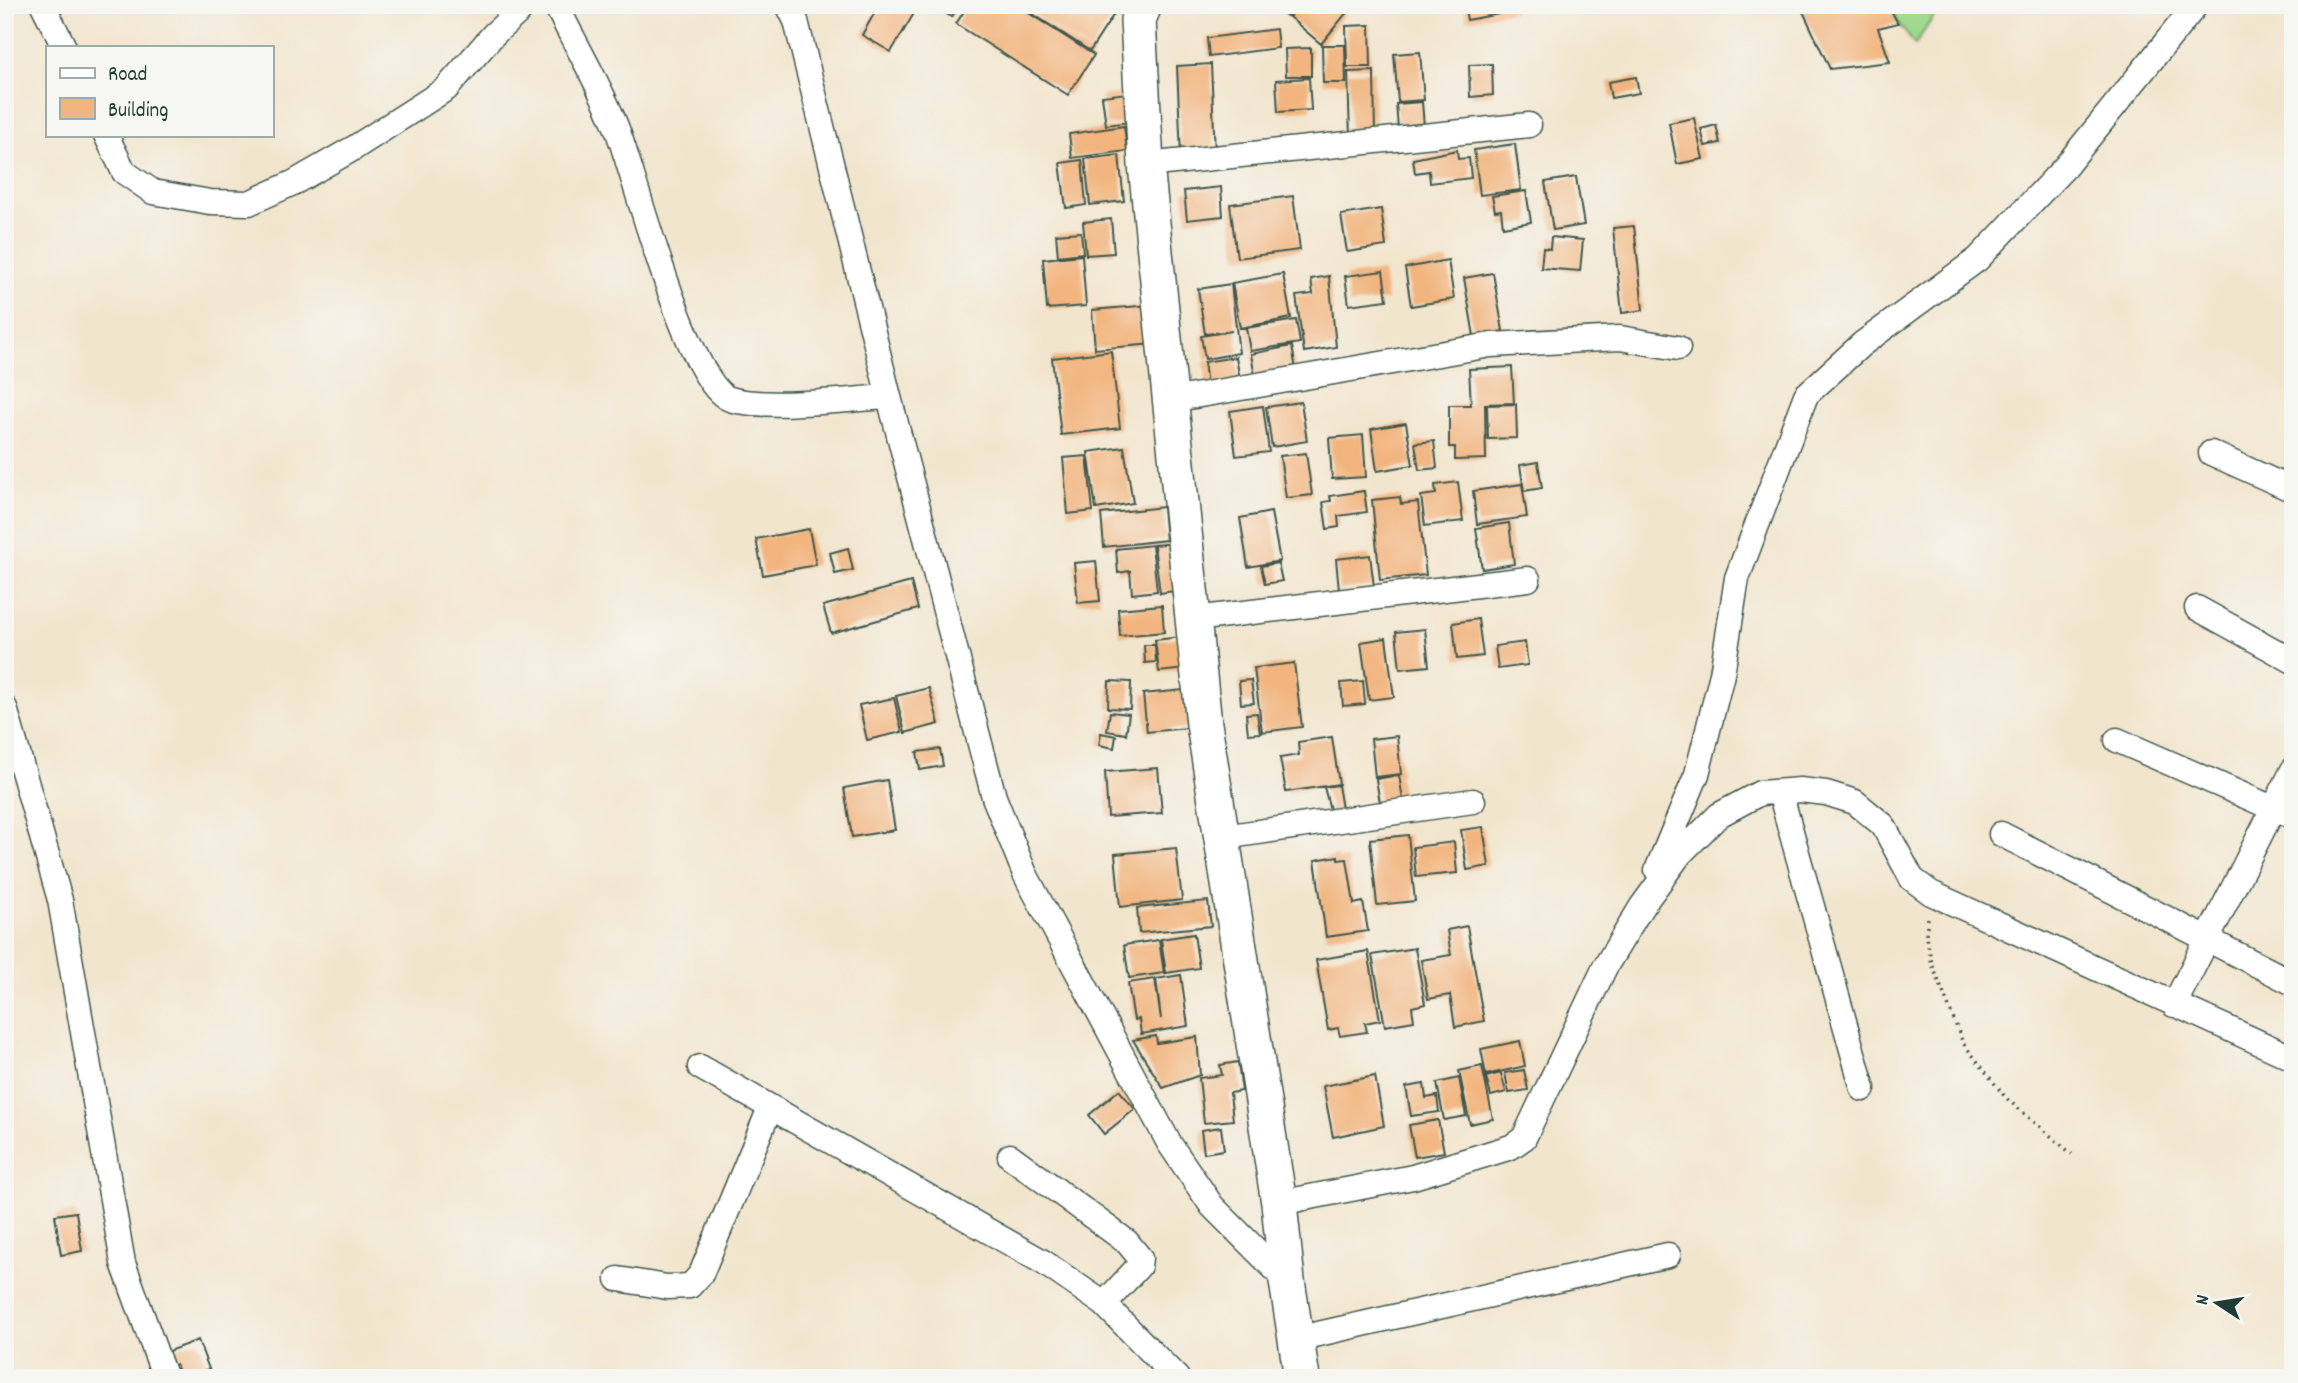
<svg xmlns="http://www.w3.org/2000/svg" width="2298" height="1383" font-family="Dekko,sans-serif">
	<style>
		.green { fill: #a0d98c; stroke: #608b60; stroke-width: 2 }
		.building { fill: #f2b57f }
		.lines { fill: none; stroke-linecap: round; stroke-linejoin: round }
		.street-casing { stroke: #3f564b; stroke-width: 27 }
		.secondary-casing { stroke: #3f564b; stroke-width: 38 }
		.path { stroke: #3f564b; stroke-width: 3.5; stroke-dasharray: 2 5; stroke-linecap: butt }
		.street { stroke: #fff; stroke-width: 24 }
		.secondary { stroke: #fff; stroke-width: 35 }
	</style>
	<rect width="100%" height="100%" fill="#f6f6f2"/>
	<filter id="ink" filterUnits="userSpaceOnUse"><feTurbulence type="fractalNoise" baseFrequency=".0143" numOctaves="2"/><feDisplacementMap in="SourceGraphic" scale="14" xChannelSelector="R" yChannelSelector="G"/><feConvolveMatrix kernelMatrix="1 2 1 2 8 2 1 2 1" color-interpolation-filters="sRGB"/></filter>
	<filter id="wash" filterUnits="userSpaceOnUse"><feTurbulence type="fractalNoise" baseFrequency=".00686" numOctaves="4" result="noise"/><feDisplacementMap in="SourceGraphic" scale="28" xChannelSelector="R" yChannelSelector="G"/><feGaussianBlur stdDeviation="1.57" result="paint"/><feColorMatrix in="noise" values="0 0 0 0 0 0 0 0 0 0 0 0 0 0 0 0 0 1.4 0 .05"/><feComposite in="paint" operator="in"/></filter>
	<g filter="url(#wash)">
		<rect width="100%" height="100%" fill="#f2e5cd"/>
		<path class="green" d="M1885,5H1941L1915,45Z"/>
		<g id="blocks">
			<path class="building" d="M879,5H919L891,52L862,35Z
				M931,5H958L952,17Z
				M968,5H1016L1094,55L1068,95L956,24Z
				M1019,5H1101L1114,14L1090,51Z
				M1274,5H1296L1287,16Z
				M1299,5H1353L1321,44L1289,17Z
				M1464,5H1514L1515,11L1467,20Z
				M1800,5H1888L1898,23L1878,28L1890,62L1830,69Z
				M1370,25L1371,67H1347L1346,26Z
				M1276,29L1278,48L1209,57L1207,38Z
				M1322,45H1345L1346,83H1323Z
				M1311,48V76H1286L1285,49Z
				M1420,52L1424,100L1398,102L1394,54Z
				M1211,64L1215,153L1181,155L1177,66Z
				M1492,64L1493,95L1470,97L1469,65Z
				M1374,71L1375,137L1350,138L1348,72Z
				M1636,77L1639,93L1611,98L1608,82Z
				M1309,78L1311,110L1278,112L1276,80Z
				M1127,93L1131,122L1106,125L1102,96Z
				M1422,102L1424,126L1398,128L1396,104Z
				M1694,118L1703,159L1677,164L1669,123Z
				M1716,125L1720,143L1705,146L1701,129Z
				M1124,126L1127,151L1072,158L1069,134Z
				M1515,144L1521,190L1480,195L1474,150Z
				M1457,150L1458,159L1469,158L1471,178L1430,183L1429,171L1415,173L1413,159Z
				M1119,155L1124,201L1090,205L1085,159Z
				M1082,160L1086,205L1066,208L1060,163Z
				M1576,177L1584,225L1553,230L1545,182Z
				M1221,187L1223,216L1187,220L1184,191Z
				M1526,191L1531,222L1503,227L1501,210L1495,211L1492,196Z
				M1293,196L1300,250L1237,258L1230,204Z
				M1381,209L1386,246L1347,252L1341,215Z
				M1111,219L1114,253L1086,255L1083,222Z
				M1634,226L1643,310L1622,313L1613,228Z
				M1081,232L1083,253L1058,256L1056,234Z
				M1551,237L1583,240L1580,271L1541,268L1543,248L1550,249Z
				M1082,255L1086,306L1047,309L1043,259Z
				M1448,260L1454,299L1411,306L1405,268Z
				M1383,271L1387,300L1349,305L1345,276Z
				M1493,273L1503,331L1474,336L1464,278Z
				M1283,274L1291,318L1240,328L1232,283Z
				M1329,276L1336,347L1304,352L1296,296L1313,294L1311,279Z
				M1231,284L1239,353L1205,359L1201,336L1232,331L1205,334L1198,289Z
				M1151,305L1154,344L1095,349L1092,310Z
				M1296,320L1300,343L1250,351L1246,328Z
				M1292,346L1296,370L1255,378L1251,354Z
				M1111,351L1120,428L1061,435L1052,358Z
				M1236,357L1240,380L1207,385L1204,362Z
				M1512,367L1514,403L1485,404L1486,459L1455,460V447H1449V405H1471L1469,369Z
				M1301,402L1307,441L1272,447L1266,407Z
				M1516,404L1517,438L1488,439L1487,405Z
				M1263,406L1269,452L1236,456L1230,411Z
				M1406,423L1413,465L1377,471L1371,429Z
				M1363,435L1366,477L1332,479L1329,438Z
				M1434,441L1437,468L1419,470L1415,443Z
				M1124,447L1133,503L1096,509L1088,452Z
				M1306,453L1312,495L1286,498L1280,456Z
				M1087,456L1093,511L1068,514L1063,458Z
				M1538,462L1542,488L1524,491L1520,465Z
				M1458,482L1463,521L1425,526L1421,496L1436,494L1435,485Z
				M1522,484L1527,517L1477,524L1473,491Z
				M1364,491L1367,512L1338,516L1339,527L1327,529L1323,502L1331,501L1330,496Z
				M1400,497L1401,504L1418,502L1426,575L1380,580L1372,500Z
				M1163,507L1166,540L1104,547L1101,514Z
				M1271,512L1280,561L1248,567L1240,518Z
				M1509,523L1514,564L1482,569L1476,528Z
				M809,529L816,565L763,575L756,539Z
				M1174,543L1181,590L1160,593L1154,545Z
				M1152,545L1157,591L1132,594L1130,571L1118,573L1116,549Z
				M848,548L853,570L835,574L830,553Z
				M1370,555L1374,586L1339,590L1336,559Z
				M1096,561L1100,601L1078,603L1074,563Z
				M1278,563L1282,581L1265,584L1261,566Z
				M911,582L918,609L831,633L823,606Z
				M1162,605L1164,632L1120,636L1118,609Z
				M1478,619L1483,656L1457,659L1453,623Z
				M1425,629L1429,666L1400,669L1396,632Z
				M1190,636L1194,668L1159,672L1155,640Z
				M1386,638L1394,697L1369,700L1361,642Z
				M1525,642L1528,665L1498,669L1495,646Z
				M1144,645H1155L1156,662L1145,663Z
				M1294,663L1302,727L1262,732L1254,668Z
				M1251,680L1254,703L1241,704L1239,681Z
				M1109,681L1131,682L1130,709L1108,708Z
				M1363,681L1365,704L1343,706L1341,683Z
				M929,688L939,724L905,733L896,696Z
				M1194,689L1197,727L1147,732L1143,694Z
				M894,698L902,732L867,740L859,705Z
				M1110,712L1129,714L1126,734L1107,731Z
				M1257,713L1260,733L1248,734L1246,714Z
				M1101,733L1116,736L1114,748L1099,745Z
				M1397,736L1401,774L1375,777L1371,739Z
				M1332,737L1339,784L1286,792L1280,758L1299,755L1298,742Z
				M940,749L943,766L920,770L917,752Z
				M1158,768L1162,813L1108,817L1105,772Z
				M1399,775L1403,800L1380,803L1376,779Z
				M887,780L895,830L852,837L844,788Z
				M1338,785L1343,815L1332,817L1324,787Z
				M1483,827L1489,866L1467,870L1461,830Z
				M1408,835L1415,901L1377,905L1370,839Z
				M1454,842L1457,873L1416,877L1413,847Z
				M1176,848L1182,900L1120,907L1115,854Z
				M1338,856V860L1347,859L1354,904L1363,902L1368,931L1326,937L1315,860Z
				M1208,901L1211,926L1139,933L1137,908Z
				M1467,926L1484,1021L1455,1027L1450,995L1428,999L1421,960L1451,955L1447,930Z
				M1194,934L1199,968L1166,973L1161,939Z
				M1159,940L1164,973L1129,978L1124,945Z
				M1415,948L1425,1004L1412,1007L1414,1021L1385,1026L1372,955Z
				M1368,951L1380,1020L1365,1023L1367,1032L1340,1036L1338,1028L1328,1030L1316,960Z
				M1181,975L1188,1026L1141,1034L1139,1019L1134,1020L1128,983L1155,979L1161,1019L1156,979Z
				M1156,1036L1157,1043L1197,1037L1200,1075L1163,1088L1133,1040Z
				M1520,1041L1525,1066L1486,1075L1481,1049Z
				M1238,1062L1242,1091L1230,1093L1233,1120L1204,1123L1199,1078L1222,1075L1220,1065Z
				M1482,1066L1493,1119L1470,1124L1459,1071Z
				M1524,1070L1528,1090L1509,1093L1505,1073Z
				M1501,1073L1506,1092L1491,1096L1486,1077Z
				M1375,1076L1384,1126L1333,1137L1323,1086Z
				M1459,1078L1466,1116L1444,1120L1437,1083Z
				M1424,1084L1426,1098L1437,1096L1439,1112L1411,1116L1406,1087Z
				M1119,1090L1135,1109L1104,1134L1089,1115Z
				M1438,1120L1444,1152L1415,1157L1409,1125Z
				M1221,1127L1224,1150L1204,1153L1201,1130Z
				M76,1212L82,1251L61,1255L55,1215Z
				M198,1340L209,1369L181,1378L176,1364L168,1367L163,1353Z"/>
		</g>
	</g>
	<g filter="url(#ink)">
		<use href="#blocks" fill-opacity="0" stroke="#3f564b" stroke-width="2"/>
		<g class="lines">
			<defs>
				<path id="street" d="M43,5L64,47
					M556,5C576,46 601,87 617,129C635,176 688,386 730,399C765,410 850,399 889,397
					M788,5L796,21L889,397L994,797L1025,874L1169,1143L1212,1206L1287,1281
					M106,135L124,172L153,192L210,202L249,203L295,182L354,148L446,89L494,34L526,5
					M1146,165L1529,125
					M1171,400L1491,345L1620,338L1678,348
					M2211,453L2293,490
					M2197,608L2293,661
					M1194,619L1528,579
					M5,708L60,900L123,1263L165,1378
					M2117,740L2293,817
					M1780,792L1863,1089
					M2001,834L2293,983
					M1223,837L1473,801
					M1657,870L1697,774L1722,674L1737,578L1806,395L1862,344L1978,259L2065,167L2196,5
					M2174,1005L2293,770
					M700,1067L1043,1262L1104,1304L1177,1378
					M1010,1156L1127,1242L1140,1258L1139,1266L1104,1304
					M1279,1203L1413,1177L1511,1147L1524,1138L1605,967L1642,906L1680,854L1719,815L1760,793L1800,790L1826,793L1855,802L1883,825L1912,879L1931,893L2293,1058
					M618,1279L667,1287L690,1286L701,1274L770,1108
					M1296,1339L1668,1255"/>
				<path id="secondary" d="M1144,5L1138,20L1146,165L1204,724L1279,1203L1287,1281L1302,1378"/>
			</defs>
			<use href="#street" class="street-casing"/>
			<use href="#secondary" class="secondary-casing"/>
			<path class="path" d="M1928,918L1926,934L1932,964L1963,1043L2006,1098L2072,1154"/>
			<use href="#street" class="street"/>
			<use href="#secondary" class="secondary"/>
		</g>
	</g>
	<rect width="2298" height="1383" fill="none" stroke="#f6f6f2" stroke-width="28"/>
	<rect x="46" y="46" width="228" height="91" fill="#f6f6f2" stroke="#a0aca6" stroke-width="2"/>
	<rect x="60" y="68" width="35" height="10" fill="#ffffff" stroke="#a0aca6" stroke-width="2"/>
	<text x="108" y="80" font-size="21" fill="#1f3d34">Road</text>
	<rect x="60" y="98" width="35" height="21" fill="#f2b57f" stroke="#a0aca6" stroke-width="2"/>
	<text x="108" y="116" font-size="21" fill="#1f3d34">Building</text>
	<g transform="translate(2217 1303) rotate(282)" stroke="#f6f6f2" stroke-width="5" paint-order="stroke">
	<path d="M0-5L12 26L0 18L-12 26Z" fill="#1f3d34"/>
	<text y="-10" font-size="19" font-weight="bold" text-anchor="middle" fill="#1f3d34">N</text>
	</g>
</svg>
